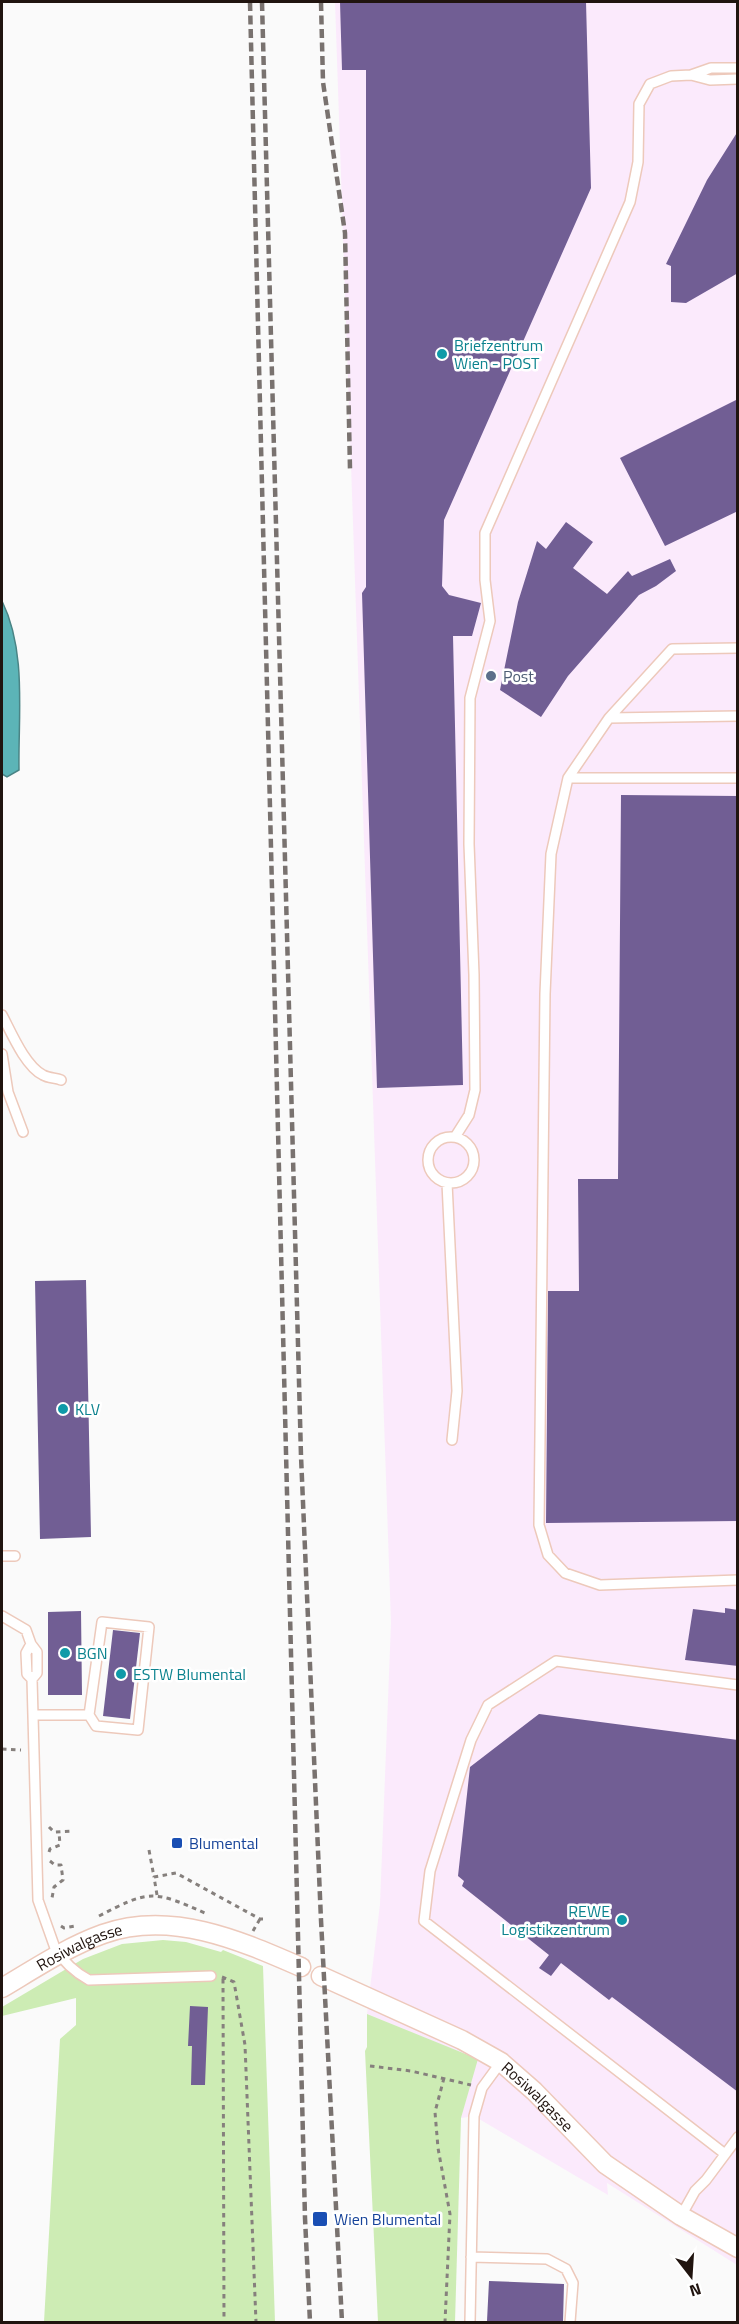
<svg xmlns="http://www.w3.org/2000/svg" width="739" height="2324" font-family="'Titillium Web',sans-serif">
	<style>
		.commercial { fill: #fbeafc }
		.green { fill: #cdecb4 }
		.water { fill: #5cb4b7; stroke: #4a8485; stroke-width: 1.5 }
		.building { fill: #715e94 }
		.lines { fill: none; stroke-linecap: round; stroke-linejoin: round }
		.service-casing { stroke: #edc9bb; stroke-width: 12 }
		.minor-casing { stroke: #edc9bb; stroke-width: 21 }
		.path { stroke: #86807d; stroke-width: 3; stroke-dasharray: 4.5 4.5; stroke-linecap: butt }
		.service { stroke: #fff; stroke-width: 9 }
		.minor { stroke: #fff; stroke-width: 18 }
		.rail { stroke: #79726f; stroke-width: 4.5; stroke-dasharray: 9 4.5; stroke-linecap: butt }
		.culture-dot { fill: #0f9aa8; stroke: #fff; stroke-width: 2 }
		.service-dot { fill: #5c6f8a; stroke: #fff; stroke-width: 2 }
		.transit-dot { fill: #1a4fb4; stroke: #fff; stroke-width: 2 }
		.labels { text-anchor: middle; stroke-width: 5; stroke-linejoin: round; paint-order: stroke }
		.culture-label { font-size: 16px; fill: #0d838f; stroke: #fff; text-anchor: start }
		.service-label { font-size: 16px; fill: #4e5e75; stroke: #fff; text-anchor: start }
		.transit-label { font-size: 16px; fill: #164399; stroke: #fff; text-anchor: start }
		.street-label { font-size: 16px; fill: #20140f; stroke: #fff }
	</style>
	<rect width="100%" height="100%" fill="#fafafa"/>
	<path class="commercial" d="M335,2H737V2265L607,2183L608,2195L474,2116L461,2118L477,2059L367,2014L380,1904L391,1623Z"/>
	<path class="green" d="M163,1940L186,1942L221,1952L223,1950L263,1966L275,2322H44L60,2039L76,2025V1998L2,2016V2007L83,1959L122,1944Z
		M367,2014L478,2059L461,2118L455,2322H378L365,2051L367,2047Z"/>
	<path class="water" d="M2,601C27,652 18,715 19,770L7,777L2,774Z"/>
	<path class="building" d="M340,2H586L591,188L444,520L442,586L449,595L481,603L472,636H453L463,1085L377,1088L362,593L366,587V70H342Z
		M738,131V273L686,303L671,302V266L666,264L707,180Z
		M738,399V511L665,546L620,458Z
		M566,522L593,542L573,568L607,594L628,571L632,576L670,559L676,571L656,586L639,595L568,676L541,717L500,690L518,602L537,541L546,549Z
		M621,795L738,796V1521L546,1523L548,1291H579L578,1179H618Z
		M86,1280L91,1537L40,1539L35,1281Z
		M725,1608L738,1610V1666L685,1660L693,1609L725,1613Z
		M81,1611L82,1695H48V1612Z
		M113,1630L140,1633L130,1719L103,1716Z
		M539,1714L738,1740V2092L612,1997L609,2000L561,1963L551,1976L539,1968L549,1955L462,1886L464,1881L458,1876L470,1767Z
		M190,2006L208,2007L205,2085H191L192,2046H188Z
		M489,2281L564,2284L563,2322L487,2321Z"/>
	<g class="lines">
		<defs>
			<path id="service" d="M691,75L710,80L738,79
				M738,648L672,649L609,718L738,716
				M609,718L568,778H738
				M568,778L551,854L545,994L539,1525L548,1555L565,1573L600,1585L738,1580
				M2,1015C11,1032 25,1066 43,1075C48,1078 56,1078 61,1080
				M2,1054L8,1092L23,1132
				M428 1160a23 23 0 1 1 46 0a23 23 0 1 1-46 0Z
				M455,1137L469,1115L475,1090L474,975L469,844L470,698L490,621L485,580V533L630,202L638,162L639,104L650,84L671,76L691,75L711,68H738
				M447,1183L457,1391L452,1440
				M2,1556H15
				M2,1616L26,1630L31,1644L37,1652V1673L32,1679
				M102,1622L149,1627L138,1730L96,1726L89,1715Z
				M31,1644L26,1653L27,1674L32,1679L38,1900L55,1948C63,1961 76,1973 89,1980L211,1976
				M33,1715H89
				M725,2154L424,1921L430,1871L471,1740L488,1705L556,1661L738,1685
				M681,2216L695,2191L706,2180L738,2137
				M471,2257L547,2259L566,2269L573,2283L570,2322
				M470,2322L474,2116L482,2088L501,2062"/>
			<g id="minor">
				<path id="s1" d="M321,1976L462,2040L501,2062L534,2091L605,2164L681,2216L738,2248"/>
				<path id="s2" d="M2,1988C34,1969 67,1947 103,1934C171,1910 239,1940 301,1967"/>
			</g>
		</defs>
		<use href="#service" class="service-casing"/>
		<use href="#minor" class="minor-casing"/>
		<path class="path" d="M2,1749L21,1750
			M49,1827L54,1832L72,1831
			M149,1850L154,1877
			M49,1852L50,1849L60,1845L59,1832
			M50,1861L55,1865H61L63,1880L54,1887L52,1898
			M157,1895L154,1877L176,1873L260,1919H263
			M99,1916C149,1890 153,1890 205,1913
			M61,1926L64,1928L75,1926
			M253,1931L260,1919
			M222,1977L234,1982L245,2045L256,2322
			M223,1979L224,2322
			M370,2066L411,2071L471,2085
			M444,2078L435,2112L438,2148L450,2214L445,2322"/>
		<use href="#service" class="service"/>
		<use href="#minor" class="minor"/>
		<path class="rail" d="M250,2L305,2218L310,2322
			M262,2L301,1456L321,1920L342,2322
			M321,2L323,82L345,233L350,469"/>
	</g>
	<g class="culture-dot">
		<circle cx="442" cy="354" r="6"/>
		<circle cx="63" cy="1409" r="6"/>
		<circle cx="65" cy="1653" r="6"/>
		<circle cx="121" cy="1674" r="6"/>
		<circle cx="622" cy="1920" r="6"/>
	</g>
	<circle class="service-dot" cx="491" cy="676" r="6"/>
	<g class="transit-dot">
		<rect x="171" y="1837" width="12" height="12" rx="3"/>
		<rect x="312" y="2211" width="16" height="16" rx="3"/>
	</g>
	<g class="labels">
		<g class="culture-label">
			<text x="454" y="351">Briefzentrum<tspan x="454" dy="18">Wien - POST</tspan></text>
			<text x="75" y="1415">KLV</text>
			<text x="77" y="1659">BGN</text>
			<text x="133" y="1680">ESTW Blumental</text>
			<text x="610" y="1917" text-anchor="end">REWE<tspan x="610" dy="18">Logistikzentrum</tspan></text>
		</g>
		<g class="service-label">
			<text x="503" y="682">Post</text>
		</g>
		<g class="transit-label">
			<text x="189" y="1849">Blumental</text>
			<text x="334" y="2225">Wien Blumental</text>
		</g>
		<g class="street-label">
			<text dy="6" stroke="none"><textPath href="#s2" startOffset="88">Rosiwalgasse</textPath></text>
			<text dy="6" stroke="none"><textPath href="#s1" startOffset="250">Rosiwalgasse</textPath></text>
		</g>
	</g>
	<rect width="739" height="2324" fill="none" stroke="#20140f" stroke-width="6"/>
	<g transform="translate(691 2276) rotate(163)" stroke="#ffffff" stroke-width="4.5" paint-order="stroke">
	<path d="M0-4.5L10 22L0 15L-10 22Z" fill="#20140f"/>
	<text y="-9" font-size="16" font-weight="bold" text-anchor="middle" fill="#20140f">N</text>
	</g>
</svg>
